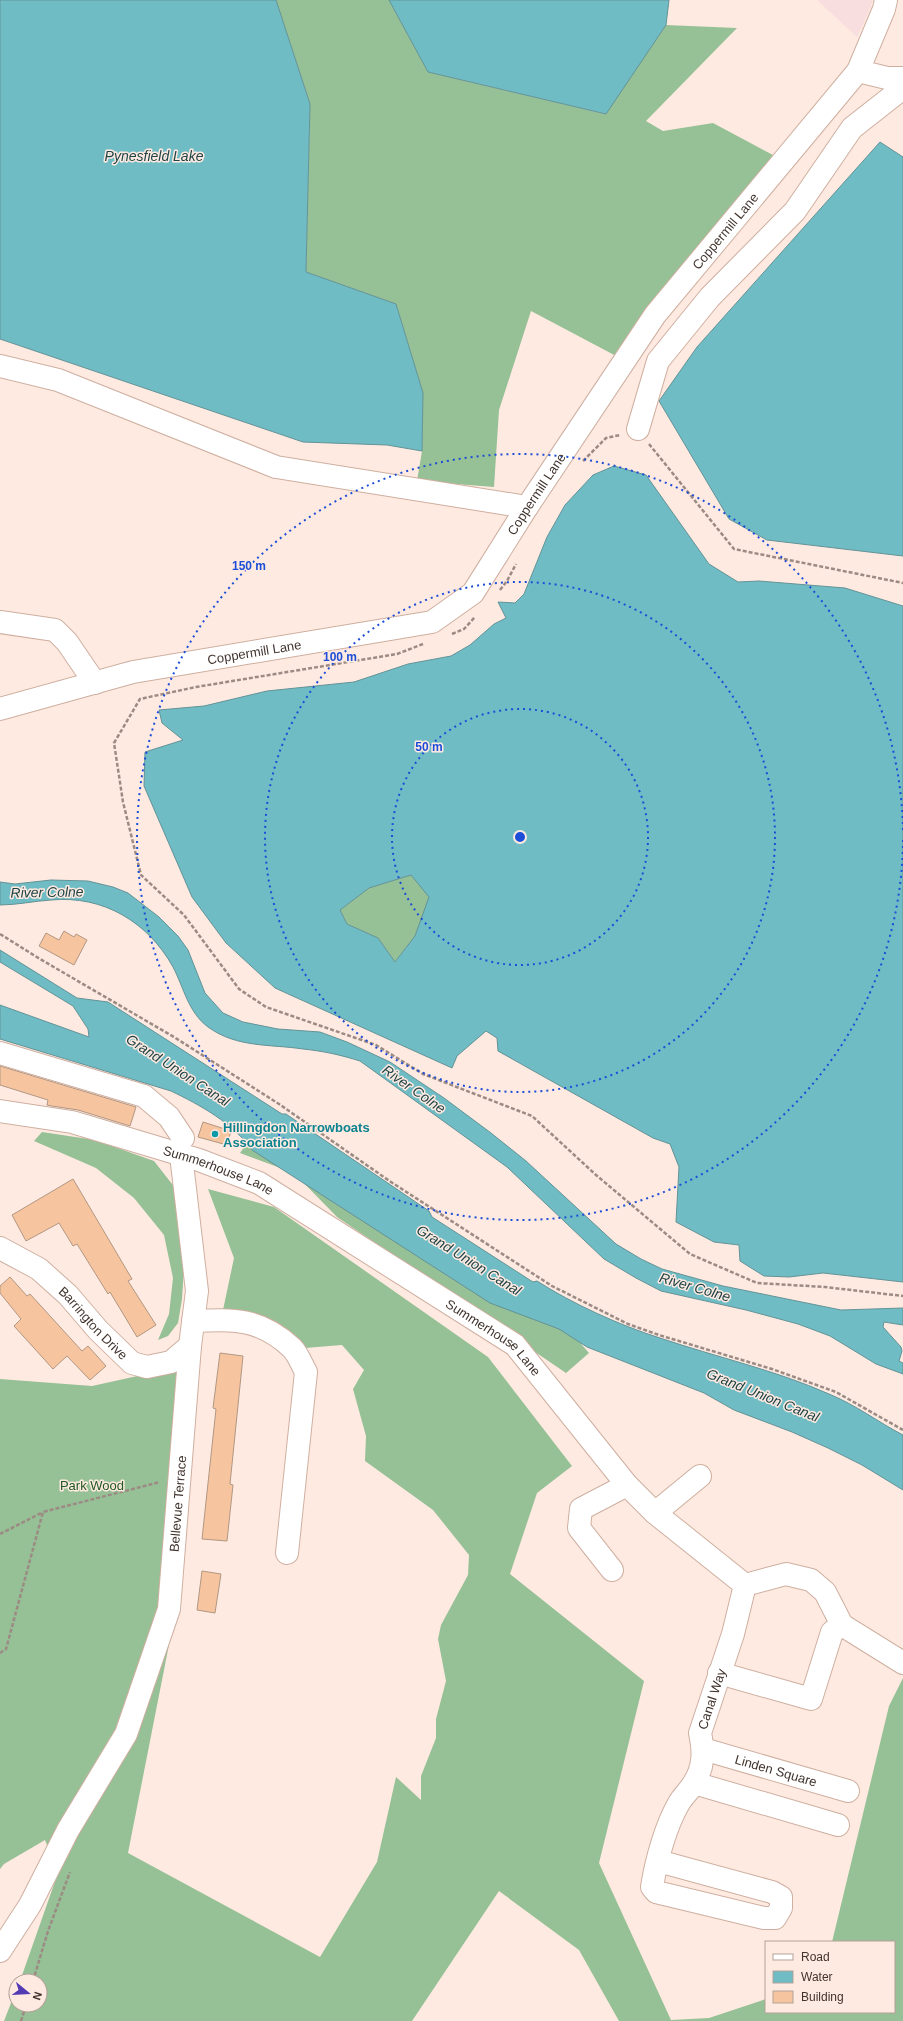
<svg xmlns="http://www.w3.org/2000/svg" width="903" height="2021" font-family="Helvetica,sans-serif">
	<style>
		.industrial { fill: #f9dee0 }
		.forest { fill: #96c095 }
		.water { fill: #70bcc5; stroke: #629397; fill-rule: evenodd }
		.building { fill: #f6c59f; stroke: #b19783 }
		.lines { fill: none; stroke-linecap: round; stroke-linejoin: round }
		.minor-casing { stroke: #ceafa0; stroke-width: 24 }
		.path { stroke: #9c8b84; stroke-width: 2.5; stroke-dasharray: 4 2; stroke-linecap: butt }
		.minor { stroke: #fff; stroke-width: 22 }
		.ring { fill: none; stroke: #1d4ed8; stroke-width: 2; stroke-dasharray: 2 4 }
		.culture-dot { fill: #0f9aa8; stroke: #ffeae1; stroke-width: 1.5 }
		.labels { text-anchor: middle; stroke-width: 3; stroke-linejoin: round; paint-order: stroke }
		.street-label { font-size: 13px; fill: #40332d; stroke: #ffeae1 }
		.culture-label { font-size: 13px; font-weight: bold; fill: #0d838f; stroke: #ffeae1; text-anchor: start }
		.park-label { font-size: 13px; fill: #1e5820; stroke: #ffeae1 }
		.water-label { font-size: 14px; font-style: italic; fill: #1e4347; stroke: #ffeae1 }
		.centre { fill: #1d4ed8; stroke: #ffeae1; stroke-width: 2 }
		.ring-label { font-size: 12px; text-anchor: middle; font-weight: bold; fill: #1d4ed8; stroke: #ffeae1; stroke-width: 3; stroke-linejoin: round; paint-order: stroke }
	</style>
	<rect width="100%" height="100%" fill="#ffeae1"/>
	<path class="industrial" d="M817,0H873L868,14L857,37Z"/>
	<path class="forest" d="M276,0H389L428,72L605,114L666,25L737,28L646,121L663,131L713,123L773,155L618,357L531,311L499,410L494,487L417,481L422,451L423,393L396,304L306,272L310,104Z
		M411,875L430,897L415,936L395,962L378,938L347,924L340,910L369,888Z
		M42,1132L95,1140L154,1161L176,1189L184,1267L182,1299L178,1323L168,1336L158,1340L169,1314L173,1278L164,1235L134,1198L96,1168L34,1141Z
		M247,1143L316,1158L556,1315L589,1353L566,1373L337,1217L294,1173L240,1153Z
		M208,1189L274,1207L488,1357L572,1466L537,1493L510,1574L644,1681L599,1863L671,2020L709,2018L766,1999V2012H894V1942H832L889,1706L903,1678V2021H619L579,1950L499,1891L412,2021H4L16,1990V2005H40V1981H20L58,1873L45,1840L4,1864L0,1869V1379L92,1386L192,1364L175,1614L128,1853L320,1957L377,1862L396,1777L421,1800V1776L436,1738V1719L446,1681L438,1639L441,1625L468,1575L469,1555L433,1510L365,1461L366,1436L353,1389L364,1370L342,1345L305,1348L223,1310L234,1258Z"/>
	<path class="water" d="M0,0H276L310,104L306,272L396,304L423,393L422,451L387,445L303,442L0,339Z
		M389,0H669L666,25L606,114L428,72Z
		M880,142L903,157V556L767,540L729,519L659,401L697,347Z
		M614,466L646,475L709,564L738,582L759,581L845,588L903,606V1282L823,1273L789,1277L764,1276L740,1261L739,1245L714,1242L676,1222L679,1167L670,1144L653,1138L498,1051L497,1038L486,1031L457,1056L452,1068L275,988L226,943L192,897L144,786L145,752L183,740L162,723L159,710L204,706L267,691L354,682L408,664L451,656L470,645L494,624L506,618L498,602L515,603L524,594L547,537L565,505L593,475ZM411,875L429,897L415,936L395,962L378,938L347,924L340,910L369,888Z
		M51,880L88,881L113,887L128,893L159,917L178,936L188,950L205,993L223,1013L243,1022L278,1029L320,1032L347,1042L390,1062L444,1098L491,1133L526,1161L616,1244L641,1259L662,1269L723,1286L841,1310L903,1308V1325L884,1322L883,1327L901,1347L902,1351L899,1361L903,1363V1374L876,1364L830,1336L798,1324L746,1310L661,1291L636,1278L604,1259L507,1167L360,1061C341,1055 323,1051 303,1049C270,1044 237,1048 208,1027C188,1012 184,988 173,967C148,922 103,895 51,900C34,901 17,905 0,905V882L15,884Z
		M0,950L77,998L108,1002L282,1114H286L429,1211L432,1217L533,1282L537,1281C573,1304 619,1325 660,1338C716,1357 775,1370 829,1394C856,1405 878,1422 903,1435V1490L862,1465L828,1448L792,1432L734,1410L704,1393L587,1347L559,1329L490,1303L252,1150C233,1123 200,1105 171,1091L0,1039V1005L89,1037L88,1029L73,1006L0,962Z"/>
	<path class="building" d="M64,931L74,937L76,934L87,940L74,965L39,946L46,933L59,940Z
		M0,1066L136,1107L130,1126L78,1110L52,1106L47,1105L48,1100L0,1085Z
		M203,1122L231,1131L227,1145L198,1137Z
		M73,1179L132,1279L128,1281L156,1325L137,1337L110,1292L108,1294L77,1244L73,1246L59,1223L26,1241L12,1215Z
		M10,1277L27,1296L30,1294L82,1351L88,1346L106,1366L90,1380L67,1356L53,1369L14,1326L21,1319L0,1293V1286Z
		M220,1353L243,1356L230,1484L233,1485L227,1541L202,1539L216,1409L213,1408Z
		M202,1571L221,1574L215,1613L197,1610Z"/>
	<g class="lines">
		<defs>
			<g id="minor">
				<path d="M858,71L887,78H903"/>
				<path d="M0,366L58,380L276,467L527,507"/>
				<path d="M638,429L658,361L710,297L795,211L852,128L903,88"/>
				<path d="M0,622L55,630L67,642L95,683"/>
				<path id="s1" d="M0,709L133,672L432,622L473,593L527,507L655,315L858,71L884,9L886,0"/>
				<path d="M0,1053L144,1096L169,1117L183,1138"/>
				<path id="s2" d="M0,1111L72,1122L199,1160L259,1183L515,1345L627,1485L655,1513L745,1585L786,1574L811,1580L825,1592L842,1625L903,1663"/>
				<path id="s3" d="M0,1248L39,1269L68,1295L98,1330L132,1363L147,1367L171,1362L190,1346"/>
				<path d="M193,1321C234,1319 260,1318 292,1348C298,1354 302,1365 306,1372L287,1553"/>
				<path d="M655,1513L700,1476"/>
				<path d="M612,1570L579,1528L581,1509L627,1485"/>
				<path d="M719,1673L811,1699L832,1632L842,1625"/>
				<path id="s4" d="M703,1749L848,1791"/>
				<path d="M694,1783L838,1825"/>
				<path id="s5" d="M658,1861L772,1892L781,1897V1908L775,1918H764L656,1892L652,1887C656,1861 666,1825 679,1803C683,1796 690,1790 694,1783C704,1767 704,1752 700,1733L733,1634L745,1585"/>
				<path id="s6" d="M0,1951L30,1905L68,1830L126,1734L169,1609L190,1346L197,1291L181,1155"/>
			</g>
		</defs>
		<use href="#minor" class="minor-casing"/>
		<path class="path" d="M649,444L734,549L903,583
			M583,461L606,438L620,435
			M500,590L507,581L516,564
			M452,634L464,629L475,617
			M423,644L397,654L196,687L140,699L114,743L123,802L141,875L184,915L239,989L266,1007L376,1045L423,1074L532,1116L596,1175L690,1254L757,1283L825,1287L903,1296
			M0,934L40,959L174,1037L279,1104L391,1182L552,1286L628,1324L659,1335L772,1369L836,1392L903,1430
			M0,1534L43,1512
			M0,1653L6,1649L43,1512L160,1482
			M33,1981L48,1931L70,1872
			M21,2021L26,2005"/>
		<use href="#minor" class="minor"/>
	</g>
	<g class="ring">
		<circle cx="520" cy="837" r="128"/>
		<circle cx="520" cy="837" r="255"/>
		<path d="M903 840A383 383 0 1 1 903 834"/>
	</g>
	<circle class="culture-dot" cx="215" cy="1134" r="4"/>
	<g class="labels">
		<g class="street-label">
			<text dy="5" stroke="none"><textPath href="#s1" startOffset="933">Coppermill Lane</textPath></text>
			<text dy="5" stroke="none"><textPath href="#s1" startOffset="609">Coppermill Lane</textPath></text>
			<text dy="5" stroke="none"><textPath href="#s1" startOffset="261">Coppermill Lane</textPath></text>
			<text dy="5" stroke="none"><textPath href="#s2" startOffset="227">Summerhouse Lane</textPath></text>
			<text dy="5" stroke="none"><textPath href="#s3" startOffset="121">Barrington Drive</textPath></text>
			<text dy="5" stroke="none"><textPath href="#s2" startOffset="551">Summerhouse Lane</textPath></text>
			<text dy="5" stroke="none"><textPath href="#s6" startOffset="489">Bellevue Terrace</textPath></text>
			<text dy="5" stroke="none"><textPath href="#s5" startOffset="481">Canal Way</textPath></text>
			<text dy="5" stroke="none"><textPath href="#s4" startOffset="76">Linden Square</textPath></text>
		</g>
		<g class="culture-label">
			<text x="223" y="1132">Hillingdon Narrowboats<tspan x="223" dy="15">Association</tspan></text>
		</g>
		<g class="park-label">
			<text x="92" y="1490">Park Wood</text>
		</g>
		<g class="water-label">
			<text x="154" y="161">Pynesfield Lake</text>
			<text transform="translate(47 892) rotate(-1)" y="5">River Colne</text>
			<text transform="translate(178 1070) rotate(33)" y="5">Grand Union Canal</text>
			<text transform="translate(414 1089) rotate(35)" y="5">River Colne</text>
			<text transform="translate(469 1260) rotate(32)" y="5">Grand Union Canal</text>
			<text transform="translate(695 1287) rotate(16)" y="5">River Colne</text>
			<text transform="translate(763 1395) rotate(22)" y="5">Grand Union Canal</text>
		</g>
	</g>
	<circle cx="520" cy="837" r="6" class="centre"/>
	<g class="ring-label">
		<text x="249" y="570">150 m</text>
		<text x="340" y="661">100 m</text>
		<text x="429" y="751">50 m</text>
	</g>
	<rect x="765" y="1941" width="130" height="72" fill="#ffeae1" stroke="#b3a199"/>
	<rect x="773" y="1954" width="20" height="6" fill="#ffffff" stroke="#b3a199"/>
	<text x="801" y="1961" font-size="12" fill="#40332d">Road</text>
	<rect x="773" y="1971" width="20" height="12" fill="#70bcc5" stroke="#b3a199"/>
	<text x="801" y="1981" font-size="12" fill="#40332d">Water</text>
	<rect x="773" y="1991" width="20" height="12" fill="#f6c59f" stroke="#b3a199"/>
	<text x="801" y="2001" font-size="12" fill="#40332d">Building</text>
	<g transform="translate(28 1993) rotate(108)"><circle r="19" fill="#ffeae1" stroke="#b3a199"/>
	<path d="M0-3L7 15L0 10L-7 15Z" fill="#523bb3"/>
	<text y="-6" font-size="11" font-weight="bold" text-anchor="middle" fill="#40332d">N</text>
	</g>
</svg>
